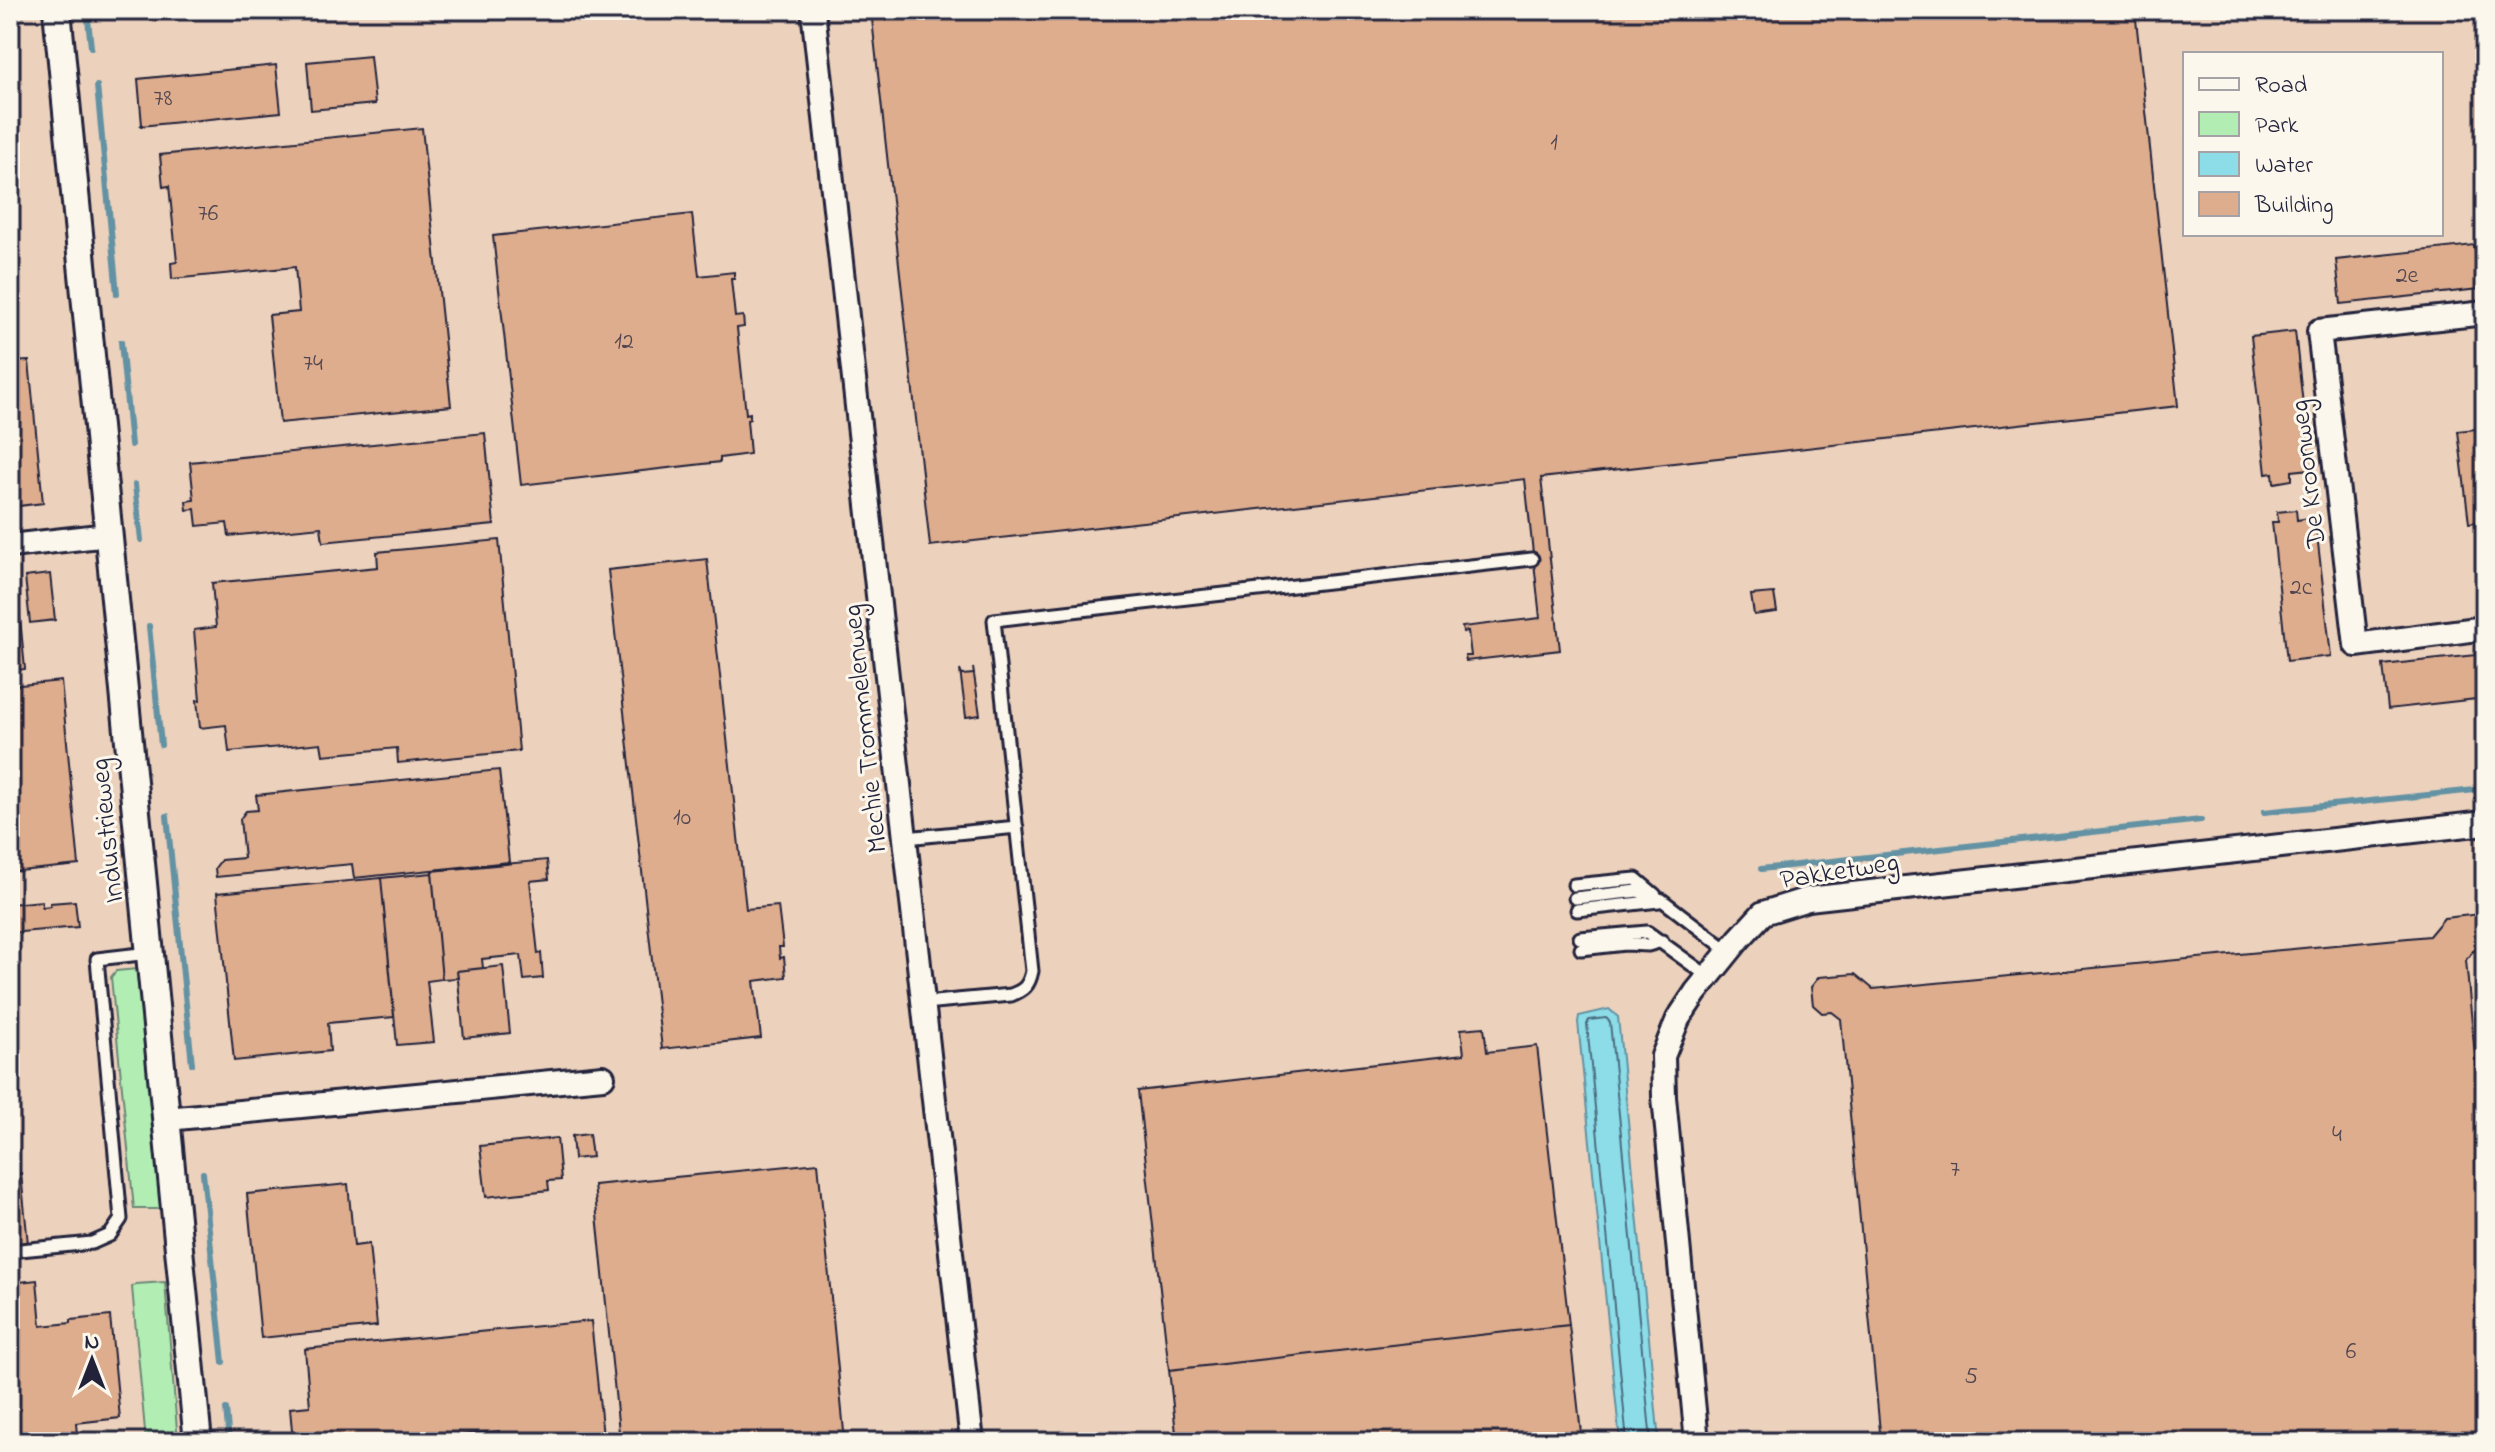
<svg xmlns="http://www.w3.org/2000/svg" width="2495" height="1452" font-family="'Indie Flower',sans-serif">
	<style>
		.built { fill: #ecd1bc; fill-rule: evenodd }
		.green { fill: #b2eeb3; stroke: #6a8877; stroke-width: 2 }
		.water { fill: #8cdde8; stroke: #6292a3; stroke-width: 2 }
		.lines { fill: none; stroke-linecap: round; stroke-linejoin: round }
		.shore { stroke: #4c6d80; stroke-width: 2 }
		.stream { stroke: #6292a3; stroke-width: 6 }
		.building { fill: #ddad8e; stroke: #22223b; stroke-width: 2 }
		.service-casing { stroke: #22223b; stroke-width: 17 }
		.minor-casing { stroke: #22223b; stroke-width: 28 }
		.tertiary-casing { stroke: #22223b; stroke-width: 32 }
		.service { stroke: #fbf7ec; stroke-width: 11 }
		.minor { stroke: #fbf7ec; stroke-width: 22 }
		.tertiary { stroke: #fbf7ec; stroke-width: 26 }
		.labels { text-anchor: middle; stroke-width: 6; stroke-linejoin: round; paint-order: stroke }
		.number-label { font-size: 24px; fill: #514550 }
		.street-label { font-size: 28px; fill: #22223b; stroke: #fbf7ec }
	</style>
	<rect width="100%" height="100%" fill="#f2e1d0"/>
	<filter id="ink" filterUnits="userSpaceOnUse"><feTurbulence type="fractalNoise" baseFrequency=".0125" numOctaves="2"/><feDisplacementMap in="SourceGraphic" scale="16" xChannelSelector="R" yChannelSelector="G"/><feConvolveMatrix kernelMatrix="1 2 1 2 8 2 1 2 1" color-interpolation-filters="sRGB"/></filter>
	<g filter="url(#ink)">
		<path class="built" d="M10,10H2485V1442H10ZM2185,54H2441V234H2185Z"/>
		<path class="green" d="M137,969L160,1197L161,1209H134L111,977L116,971Z
			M165,1282L178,1442H146L132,1287L136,1284Z"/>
		<path class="water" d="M1609,1009L1618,1017L1659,1442H1620L1578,1022L1579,1016Z"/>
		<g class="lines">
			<path class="shore" d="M1627,1442L1587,1024L1589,1020L1606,1018L1610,1022L1651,1442"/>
			<path class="stream" d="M87,10L91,47
				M97,86L117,294
				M121,342L131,445
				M135,485L141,540
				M149,626L161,745
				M2264,812L2485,789
				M167,816L192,1064
				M1761,869L2201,820
				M203,1173L223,1362
				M226,1409L229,1442"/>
		</g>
		<path class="building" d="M871,10H2135L2178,406L1541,478L1560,650L1466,661L1465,656H1471L1468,631L1463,632L1462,627L1540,618L1525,479L930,546Z
			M370,56L375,104L311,110L307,62Z
			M276,65L281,112L140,126L142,125L138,79Z
			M422,128L451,406L280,423L269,315L299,312L295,267L172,279L171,263L177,262L169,186L163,187L160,155Z
			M692,214L699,276L734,272V279H731L735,317L743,316L744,327L737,328L746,414L750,413V419L747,420L750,454L720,458V462L521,485L493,236Z
			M2474,245L2475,251L2484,250L2485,257V270H2477L2479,289L2341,304L2336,260Z
			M2295,331L2310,469L2292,471V480L2274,483L2273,473L2266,474L2251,336Z
			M29,361L43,503L10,507V362Z
			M2485,428V521L2469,523L2458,431Z
			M485,433L494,525L323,542L321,527L229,536L227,523L197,526L195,509L187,510L186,501L194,500L190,462Z
			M2296,510L2297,520L2315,517L2331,656L2287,661L2272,522H2278L2277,512Z
			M499,540L519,751L398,763L397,748L323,755L321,743L229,752L226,725L200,728L197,700H200L194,630L216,627L212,583L378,567L377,552Z
			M707,559L746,909L778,906L783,947H779L780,958L784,957L786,977L754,981L761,1038L662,1049L608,570Z
			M50,574L55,620L30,623L25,577Z
			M10,578H16L25,669L10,671Z
			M1774,593L1777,612L1754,615L1751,595Z
			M2485,654V698L2388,709L2383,665Z
			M973,668L980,715L966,717L960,670L962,675L974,674Z
			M61,681L79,865L10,872V686Z
			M499,770L509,862L354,878L352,864L216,877L215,868L221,860L244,858L240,819L246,811L258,810L256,795Z
			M547,860L549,879L530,881L538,954L541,953L543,978L524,980L521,955L482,959L483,968L457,971L458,978L442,979L432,871Z
			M432,873L442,979L427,981L434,1042L397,1045L381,878Z
			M381,878L394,1017L328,1023L330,1051L234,1061L217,893Z
			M42,901V907L50,906V903L75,901L78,927L10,933V904Z
			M2480,914L2485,919V948L2483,950L2473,951L2466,960L2485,1161V1442H1881L1841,1019L1832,1012L1822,1013L1813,1005L1811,987L1819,977L1855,974L1873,989L2429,936L2444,918Z
			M503,966L510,1033L464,1038L457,971Z
			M1484,1027L1487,1052L1537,1046L1569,1325L1169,1370L1138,1091L1464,1054L1461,1029Z
			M589,1134L592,1157L574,1159L572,1136Z
			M557,1138L561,1180L548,1181L549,1190L486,1197L480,1146Z
			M818,1163L845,1442H620L594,1185Z
			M21,1173L28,1244L10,1246V1174Z
			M348,1184L354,1246L369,1244L377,1326L261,1338L247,1194Z
			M37,1280L41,1326L71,1323V1320L110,1316L120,1418L76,1423L77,1435L52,1437L53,1442H10V1283Z
			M591,1321L603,1436L546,1442H500L499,1431L391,1442H293L290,1408L310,1406L305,1349Z
			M1569,1325L1582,1442H1177L1169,1370Z"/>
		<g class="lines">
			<defs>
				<path id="service" d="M906,838L1017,827
					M1574,885L1636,879L1655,895
					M1575,898L1638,891L1662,900L1730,952
					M1577,910L1659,901
					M1580,938L1647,932L1709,977
					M1581,949L1625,944L1648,945L1662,941
					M924,1003L1011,995C1024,990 1029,986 1032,971L994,620L1532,559
					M10,1251L92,1243L110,1235L121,1219L97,959L149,953"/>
				<path id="minor" d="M813,10L972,1442
					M2485,313L2319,331L2356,645L2485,628
					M10,546L108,535
					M167,1119L603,1077
					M1697,1442L1664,1097L1663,1056L1678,1019L1696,992L1739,939L1763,913L1808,899L2485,823"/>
				<path id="tertiary" d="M57,10L198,1442"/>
			</defs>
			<use href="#service" class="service-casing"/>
			<use href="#minor" class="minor-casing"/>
			<use href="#tertiary" class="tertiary-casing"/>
			<use href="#service" class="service"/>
			<use href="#minor" class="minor"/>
			<use href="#tertiary" class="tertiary"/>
		</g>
	</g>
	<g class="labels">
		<g class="number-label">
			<text x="163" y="105">78</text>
			<text x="1554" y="149">1</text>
			<text x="208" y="220">76</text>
			<text x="2407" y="282">2e</text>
			<text x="624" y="348">12</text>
			<text x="313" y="370">74</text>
			<text x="2301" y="594">2c</text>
			<text x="682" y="824">10</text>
			<text x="2337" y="1141">4</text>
			<text x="1955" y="1176">7</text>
			<text x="2351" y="1358">6</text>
			<text x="1971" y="1383">5</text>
		</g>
		<g class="street-label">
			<text transform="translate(2306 474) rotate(-97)" y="10">De Kroonweg</text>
			<text transform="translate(863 729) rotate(-96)" y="10">Mechie Trommelenweg</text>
			<text transform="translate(105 831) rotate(-96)" y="10">Industrieweg</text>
			<text transform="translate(1839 869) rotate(-9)" y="10">Pakketweg</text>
		</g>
	</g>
	<rect width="2495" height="1452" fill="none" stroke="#fbf7ec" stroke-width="40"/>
	<rect x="20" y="20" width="2455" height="1412" fill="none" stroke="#22223b" stroke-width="3" filter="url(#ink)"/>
	<rect x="2183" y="52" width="260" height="184" fill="#fbf7ec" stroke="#a4a2a5" stroke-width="2"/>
	<rect x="2199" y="78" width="40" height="12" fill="#fbf7ec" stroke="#a4a2a5" stroke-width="2"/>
	<text x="2255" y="92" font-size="24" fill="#22223b">Road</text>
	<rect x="2199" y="112" width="40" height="24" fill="#b2eeb3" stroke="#a4a2a5" stroke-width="2"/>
	<text x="2255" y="132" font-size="24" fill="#22223b">Park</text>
	<rect x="2199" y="152" width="40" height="24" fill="#8cdde8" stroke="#a4a2a5" stroke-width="2"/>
	<text x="2255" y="172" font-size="24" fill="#22223b">Water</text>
	<rect x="2199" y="192" width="40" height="24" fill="#ddad8e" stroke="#a4a2a5" stroke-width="2"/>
	<text x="2255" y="212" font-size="24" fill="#22223b">Building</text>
	<g transform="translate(92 1360)" stroke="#fbf7ec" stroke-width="6" paint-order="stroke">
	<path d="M0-6L14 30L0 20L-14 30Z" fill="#22223b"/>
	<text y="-12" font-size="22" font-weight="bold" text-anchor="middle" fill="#22223b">N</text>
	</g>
</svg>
